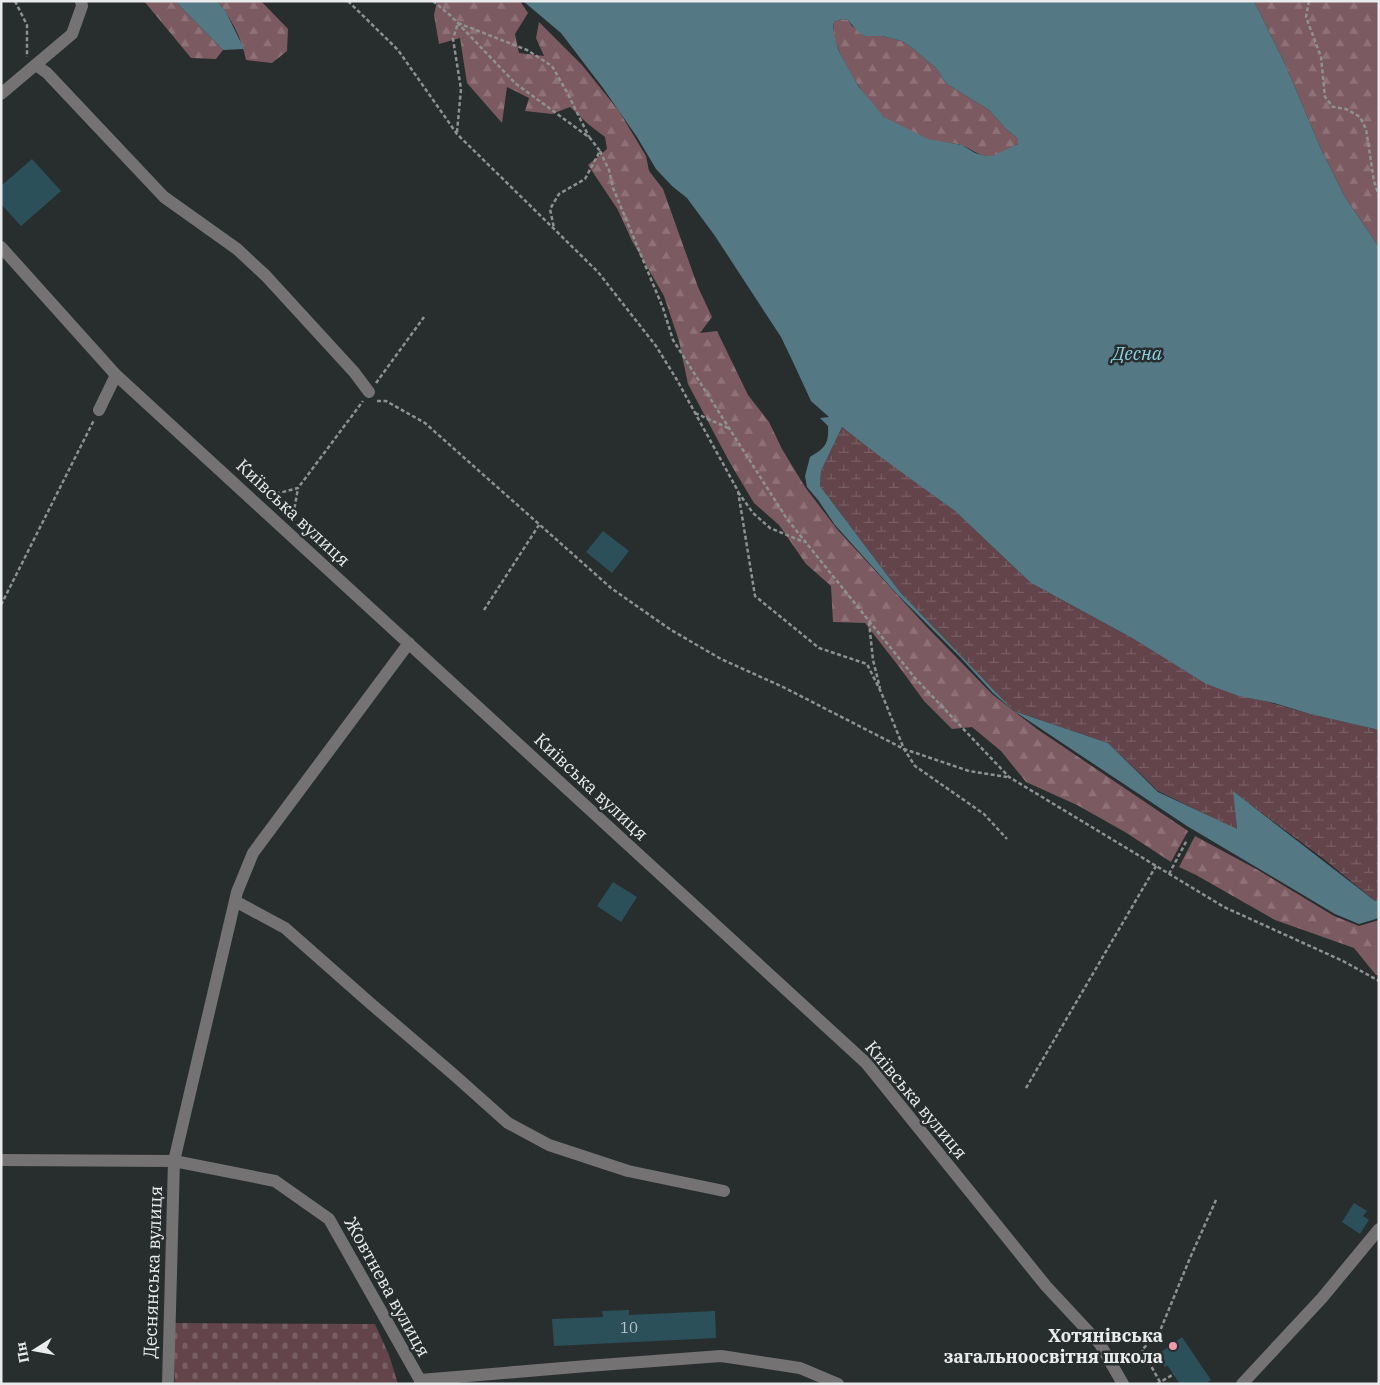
<svg xmlns="http://www.w3.org/2000/svg" width="1380" height="1385" font-family="'IBM Plex Serif',serif">
	<style>
		.forest { fill: url(#forest-firs) }
		.wetland { fill: url(#wetland-marsh) }
		.cemetery { fill: url(#cemetery-stones) }
		.water { fill: #547984; fill-rule: evenodd }
		.building { fill: #2c505a }
		.lines { fill: none; stroke-linecap: round; stroke-linejoin: round }
		.path { stroke: #8e9192; stroke-width: 2.5; stroke-dasharray: 4 2.5; stroke-linecap: butt }
		.minor { stroke: #757273; stroke-width: 12 }
		.poi-dot { fill: #f29aad; stroke: #282d2e; stroke-width: 2 }
		.labels { text-anchor: middle; stroke-width: 5; stroke-linejoin: round; paint-order: stroke }
		.number-label { font-size: 15px; fill: #bac4c8 }
		.street-label { font-size: 18px; fill: #e9ebec; stroke: #282d2e }
		.poi-label { font-size: 18px; font-weight: bold; fill: #e9ebec; stroke: #282d2e; text-anchor: end }
		.water-label { font-size: 19px; font-style: italic; fill: #8bd1e4; stroke: #282d2e }
	</style>
	<defs>
		<pattern id="forest-firs" width="22" height="20" patternUnits="userSpaceOnUse" patternTransform="scale(1.25)"><rect width="22" height="20" fill="#7c5a61"/><path d="M5 1l3.5 6h-7zM16 11l3.5 6h-7z" fill="#8f7278"/></pattern>
		<pattern id="wetland-marsh" width="20" height="14" patternUnits="userSpaceOnUse" patternTransform="scale(1.25)"><rect width="20" height="14" fill="#62444a"/><path d="M1 5h8M5 5V1M11 12h8M15 12V8" fill="none" stroke="#785f64"/></pattern>
		<pattern id="cemetery-stones" width="16" height="16" patternUnits="userSpaceOnUse" patternTransform="scale(1.25)"><rect width="16" height="16" fill="#62444a"/><path d="M2 7V4a2 2 0 0 1 4 0v3zM10 15v-3a2 2 0 0 1 4 0v3z" fill="#785f64"/></pattern>
	</defs>
	<rect width="100%" height="100%" fill="#282d2e"/>
	<path class="forest" d="M144,1H175L223,50L216,59L191,58Z
		M217,1H261L288,29L287,51L272,63L246,60C242,39 231,17 217,1Z
		M437,1H520L528,13L515,34L519,53L544,56L536,38L539,22L582,65L619,111L646,156L649,171L663,189L698,287L712,317L700,333L717,331L748,395L769,422L782,449L805,487L837,529L925,625L992,694L1037,729L1188,831L1171,862L1125,832L1077,805L1026,782L1001,751L972,727L952,729L924,701L900,668L865,623L833,622L831,586L806,564L779,525L754,503L730,463L688,384L679,341L664,296L632,241L618,210L588,165L607,149L605,137L588,124L570,107L552,114L525,111L529,98L507,87L502,123L467,83L460,38L439,44L434,15Z
		M1254,1H1379V247L1345,197L1322,151L1285,64Z
		M842,19L848,20L852,26L865,36H882L902,41L911,47L937,69L942,78L947,84L989,110L1006,129L1015,136L1018,140V144C1009,148 996,158 986,156C977,155 970,148 961,145C950,142 938,143 927,139C917,136 890,123 883,116C867,100 853,79 843,59C838,48 831,35 834,22Z
		M1195,836L1258,870L1334,916L1359,926L1379,920V975H1376L1354,948L1275,920L1196,875L1179,867Z"/>
	<path class="wetland" d="M842,427L955,511L1031,583L1132,638L1206,684L1310,714L1379,730V899L1375,901L1325,860L1234,792L1237,830L1158,791L1108,743L1014,711L900,592L820,486L821,471Z"/>
	<path class="cemetery" d="M173,1323L375,1324L389,1355L398,1384H175Z"/>
	<path class="water" d="M175,1H217L226,12L244,49L223,50Z
		M523,1H1254L1285,64L1322,151L1345,197L1379,247V730L1310,714L1274,703L1239,696L1206,684L1132,638L1031,583L955,511L882,458L842,427L821,471L820,486L900,592L1014,711L1108,743L1158,792L1237,829L1233,791L1375,901L1379,899V918L1359,924L1335,914L1187,826L1014,711L993,693L961,658L897,594L835,525L818,500L807,487L805,476L810,457C825,448 829,444 828,426L820,418L829,417L811,401L793,362L781,337L715,236L687,198L672,186L656,169L637,137L603,88L561,33ZM842,19L848,20L858,32L865,36H882L902,41L911,47L937,69L942,78L947,84L989,110L1006,129L1015,136L1018,140V144L992,156H986L975,153L962,145L928,139L884,117L859,87L848,68L838,49L834,34L833,27L834,22Z"/>
	<path class="building" d="M32,159L61,191L21,226L1,204V186Z
		M603,531L629,551L612,573L586,552Z
		M613,882L637,897L621,922L597,906Z
		M1354,1203L1367,1211L1363,1216L1369,1220L1360,1234L1342,1222Z
		M629,1310V1315L715,1311L716,1338L554,1346L552,1319L603,1317L602,1311Z
		M1182,1337L1211,1380L1205,1384H1180L1167,1365L1165,1367L1157,1355Z"/>
	<g class="lines">
		<path class="path" d="M15,1L27,25V57
			M348,1L398,50L457,134L598,272L656,346L677,380L738,491L755,596L819,648L867,664L881,692L904,749L915,766L984,814L1007,839
			M433,1L451,16L515,83L590,138L600,151L585,179L559,194L550,209L554,228
			M1309,1L1306,17L1321,57L1325,97L1333,107L1346,109L1360,117L1366,129L1374,181L1379,196
			M457,132L461,89L453,39L458,23L527,50L552,66L568,94L589,137
			M600,151L609,170L613,188L663,308L673,340L787,519L915,678L1009,777L1224,907L1343,961L1379,981
			M376,383L424,317
			M377,401H386L425,423L611,588L671,630L721,659L783,687L904,749L969,771L1007,777
			M695,413L728,428
			M263,492L279,493L298,488L363,401
			M738,492L753,513L770,528L804,542
			M294,521V511L298,488
			M1,605L94,420
			M484,610L539,525
			M869,622L873,660L880,688
			M1169,874L1187,840
			M1026,1088L1156,866
			M1160,1382L1142,1350L1160,1331L1190,1258L1216,1200
			M1157,1384L1174,1374"/>
		<path class="minor" d="M36,65L47,73L164,197L237,249L266,276L354,372L369,392
			M1,94L72,34L82,6L81,1
			M1,247L116,375L866,1063L1046,1286L1100,1344L1123,1384
			M99,410L116,375
			M235,901L285,928L370,1003L453,1074L508,1123L549,1145L628,1171L724,1191
			M1,1160L174,1161L275,1181L329,1219L420,1380V1384
			M420,1380L587,1366L721,1356L800,1368L838,1384
			M168,1384L174,1161L237,892L253,853L409,643
			M1242,1384L1322,1298L1379,1229"/>
	</g>
	<circle class="poi-dot" cx="1173" cy="1346" r="5"/>
	<g class="labels">
		<g class="number-label">
			<text x="629" y="1333">10</text>
		</g>
		<g class="street-label">
			<text transform="translate(293 513) rotate(43)" y="6">Київська вулиця</text>
			<text transform="translate(591 787) rotate(43)" y="6">Київська вулиця</text>
			<text transform="translate(916 1100) rotate(50)" y="6">Київська вулиця</text>
			<text transform="translate(153 1272) rotate(-88)" y="6">Деснянська вулиця</text>
			<text transform="translate(387 1287) rotate(61)" y="6">Жовтнева вулиця</text>
		</g>
		<g class="poi-label">
			<text x="1163" y="1342">Хотянівська<tspan x="1163" dy="21">загальноосвітня школа</tspan></text>
		</g>
		<g class="water-label">
			<text x="1137" y="360">Десна</text>
		</g>
	</g>
	<rect width="1380" height="1385" fill="none" stroke="#e9ebec" stroke-width="5"/>
	<g transform="translate(35 1350) rotate(259)" stroke="#282d2e" stroke-width="4" paint-order="stroke">
	<path d="M0-4L9 19L0 12L-9 19Z" fill="#e9ebec"/>
	<text y="-8" font-size="14" font-weight="bold" text-anchor="middle" fill="#e9ebec">Пн</text>
	</g>
</svg>
